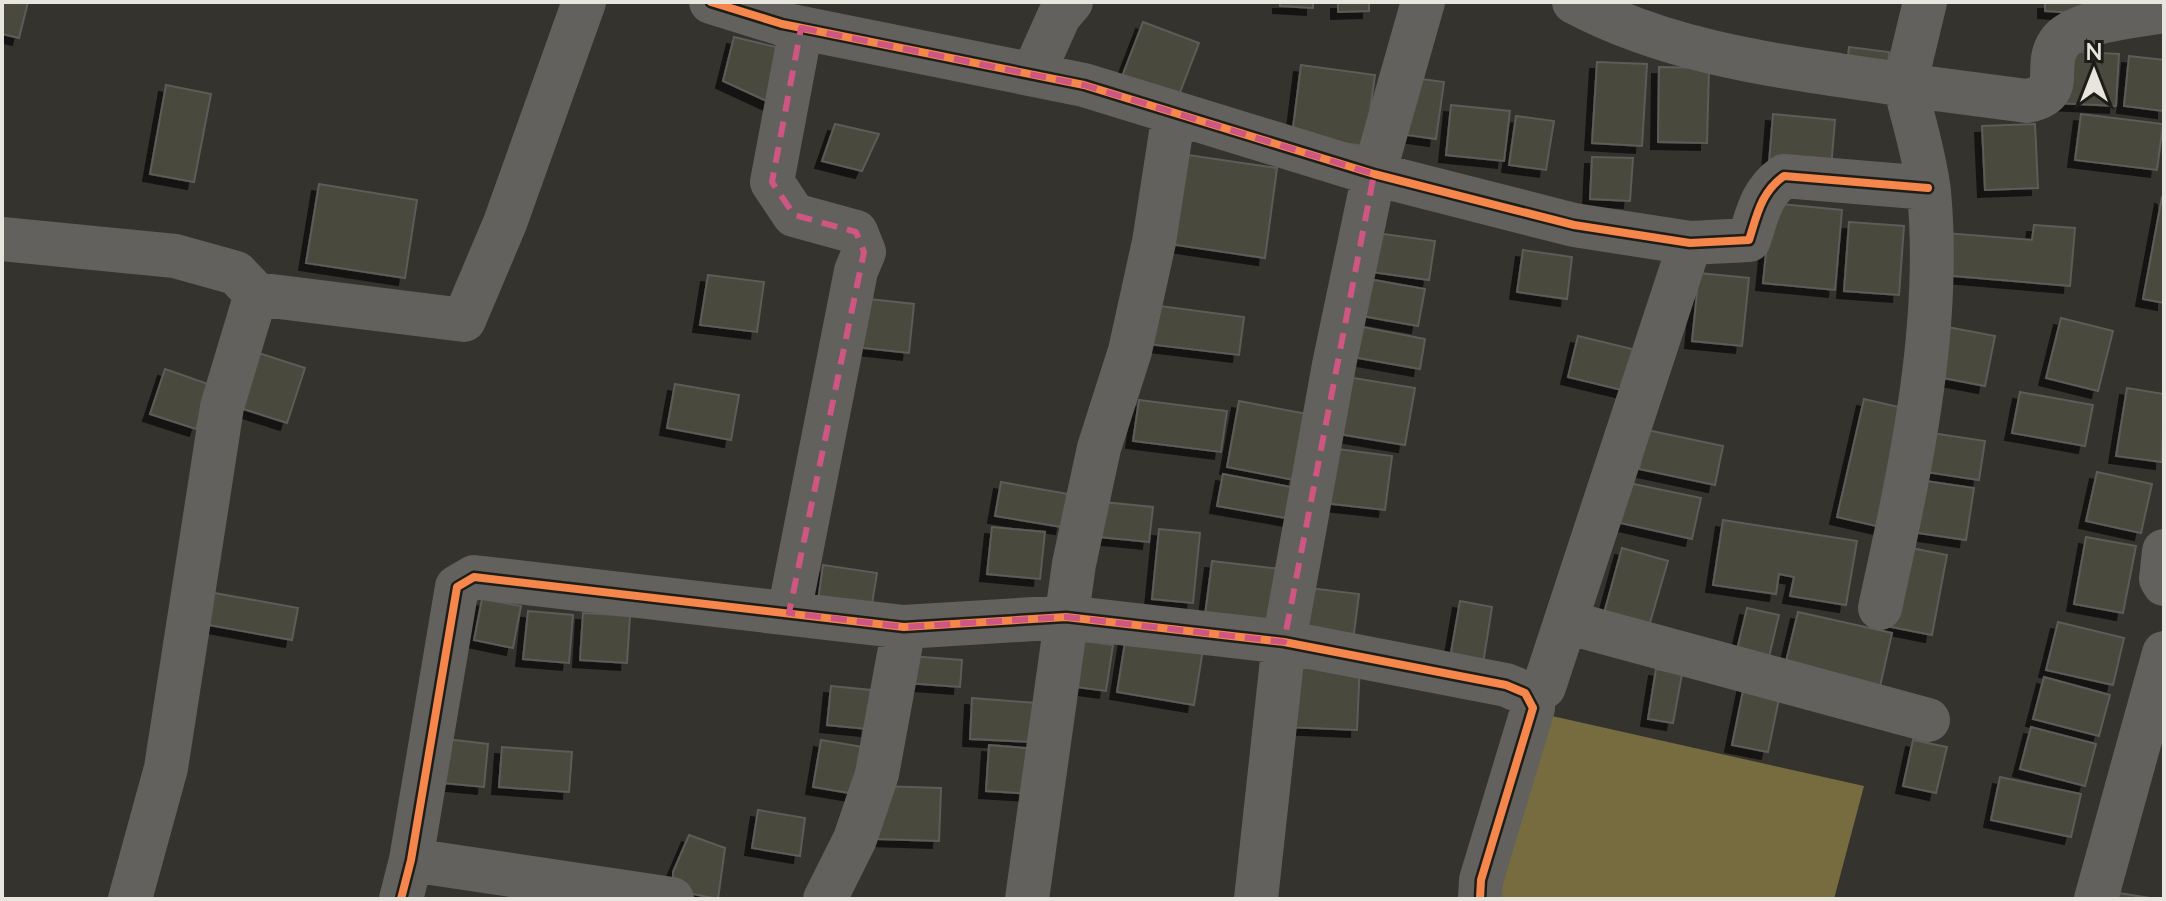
<svg xmlns="http://www.w3.org/2000/svg" width="2166" height="901" font-family="Lato,sans-serif">
	<style>
		.water { fill: #776b40 }
		.building { fill: #4a483d; stroke: #5d5c58; stroke-width: 2; filter: url(#shadow) }
		.lines { fill: none; stroke-linecap: round; stroke-linejoin: round }
		.street { stroke: #62615e; stroke-width: 44 }
		.cycleway-casing { stroke: #1e1d18; stroke-width: 13 }
		.cycleway { stroke: #f5874c; stroke-width: 8 }
		.marked { fill: none; stroke: #cd5682; stroke-width: 6; stroke-dasharray: 16 10; stroke-linejoin: round }
	</style>
	<defs>
		<filter id="shadow"><feDropShadow dx="-7" dy="7" stdDeviation="0" flood-color="#0009"/></filter>
	</defs>
	<rect width="100%" height="100%" fill="#34332e"/>
	<path class="water" d="M1552,716L1864,786L1834,899H1498Z"/>
	<path class="building" d="M2,2H28L19,38L2,34Z
		M1280,2H1313V8L1280,6Z
		M1338,2H1369V11L1338,12Z
		M2045,2H2094L2093,14L2045,11Z
		M1143,22L1199,43L1174,108L1118,87Z
		M734,37L788,50L771,103L723,81Z
		M1849,47L1889,52L1887,78L1846,73Z
		M2059,51L2119,54L2116,106L2056,103Z
		M2129,56L2164,60V111L2124,106Z
		M1597,62L1647,64L1642,146L1592,143Z
		M1301,65L1375,75L1365,146L1292,136Z
		M1659,67L1709,68L1707,143L1658,142Z
		M1407,77L1444,82L1436,139L1400,134Z
		M166,85L211,94L194,182L150,174Z
		M1451,105L1510,111L1504,161L1446,155Z
		M1773,114L1835,120L1831,168L1769,163Z
		M2081,114L2163,124L2157,170L2075,160Z
		M1516,116L1554,121L1546,170L1509,165Z
		M835,124L879,134L862,171L822,161Z
		M2035,124L2038,188L1985,190L1982,126Z
		M1181,154L1277,168L1265,258L1169,244Z
		M1592,157L1633,158L1630,201L1590,199Z
		M319,184L417,200L405,278L306,263Z
		M2162,197L2164,198V303L2143,299Z
		M1771,203L1842,210L1835,290L1763,283Z
		M1849,222L1904,226L1899,295L1844,291Z
		M2034,225L2075,228L2070,286L1942,275L1946,233L2032,240Z
		M1369,232L1435,241L1429,280L1364,271Z
		M1523,250L1572,257L1567,299L1517,292Z
		M1699,273L1749,278L1742,346L1692,341Z
		M708,275L764,282L757,332L700,325Z
		M1363,278L1425,289L1418,326L1356,315Z
		M851,297L914,304L909,353L846,346Z
		M1152,305L1244,317L1239,355L1147,344Z
		M2061,318L2113,331L2098,391L2046,378Z
		M1347,324L1425,339L1420,369L1341,355Z
		M1937,325L1995,336L1985,386L1927,375Z
		M1578,336L1636,350L1626,391L1568,377Z
		M246,349L305,368L287,423L228,404Z
		M165,369L211,385L196,429L150,414Z
		M1335,375L1415,388L1405,445L1326,432Z
		M675,384L739,395L731,440L667,428Z
		M2127,388L2164,394L2162,462L2116,456Z
		M2020,392L2093,405L2085,446L2012,433Z
		M1864,399L1907,409L1881,527L1837,517Z
		M1139,400L1227,411L1221,452L1133,441Z
		M1239,401L1307,414L1294,480L1227,467Z
		M1647,430L1723,446L1715,485L1639,469Z
		M1932,433L1985,441L1979,480L1926,472Z
		M1330,448L1392,456L1385,510L1324,503Z
		M2097,472L2152,484L2141,533L2086,521Z
		M1223,474L1296,488L1291,519L1217,506Z
		M1919,480L1974,488L1966,540L1911,532Z
		M1001,482L1068,494L1062,527L995,516Z
		M1624,482L1701,498L1692,539L1616,522Z
		M1093,501L1153,507L1149,542L1089,536Z
		M1723,520L1857,541L1846,605L1790,596L1794,577L1779,574L1776,594L1713,585Z
		M992,527L1045,532L1040,579L987,574Z
		M1159,529L1200,533L1193,603L1152,599Z
		M2086,537L2136,546L2123,613L2074,604Z
		M1901,546L1947,555L1932,635L1886,626Z
		M1622,548L1668,561L1649,626L1604,613Z
		M1212,561L1280,569L1272,632L1204,623Z
		M823,565L877,573L870,616L817,608Z
		M1309,588L1359,594L1353,641L1304,635Z
		M209,592L298,608L292,640L203,624Z
		M482,599L521,606L513,648L474,640Z
		M1460,601L1492,607L1482,670L1449,664Z
		M1747,608L1779,615L1768,661L1736,654Z
		M528,611L573,615L569,663L523,659Z
		M1798,612L1892,633L1879,691L1784,670Z
		M583,613L630,616L627,663L580,660Z
		M2058,622L2124,638L2113,685L2046,670Z
		M1127,630L1204,643L1194,705L1117,692Z
		M1074,640L1113,645L1106,691L1068,686Z
		M909,656L962,660L960,687L907,683Z
		M1288,659L1360,662L1357,730L1285,727Z
		M1656,669L1682,674L1673,723L1648,719Z
		M2044,677L2110,695L2099,736L2033,719Z
		M1745,681L1781,689L1768,752L1732,745Z
		M831,686L871,690L867,729L827,725Z
		M972,698L1037,703L1034,742L970,739Z
		M2031,727L2096,744L2085,786L2020,769Z
		M438,738L488,744L484,787L433,782Z
		M821,740L869,748L861,795L813,787Z
		M1913,740L1947,747L1936,793L1903,786Z
		M989,745L1037,749L1033,794L986,791Z
		M502,747L572,752L569,792L499,787Z
		M2000,777L2081,794L2071,837L1991,820Z
		M879,786L941,788L939,841L877,839Z
		M758,810L805,818L800,856L752,848Z
		M689,835L725,848L718,899L673,890V872Z
		M2113,892L2156,899H2112Z"/>
	<g class="lines">
		<path class="street" d="M711,2L782,24L1084,85L1374,174L1574,225L1690,243L1749,240C1757,215 1761,192 1784,176L1928,188
			M1574,2C1678,57 1791,67 1905,85C1913,120 1925,156 1929,192C1942,329 1909,475 1880,608
			M1925,2L1905,85L2027,101C2068,93 2042,68 2059,43C2075,20 2137,16 2164,11
			M1033,74L1059,16L1071,2
			M2,239L175,256L236,273L256,294
			M2164,551L2161,579L2164,584
			M789,613L856,271L864,252L856,232L794,215L772,182L801,28
			M1566,622L1928,720
			M1544,687L1690,243
			M411,860L672,899
			M130,899L166,768L222,407L256,294L464,320L505,223L584,2
			M401,899L411,860L457,587L474,577L904,627L1066,617L1284,642L1506,685L1525,693L1533,708L1481,880L1480,899
			M825,899L855,839L877,774L904,627
			M1027,899L1074,564L1099,448L1130,351L1154,242L1174,113
			M1256,899L1284,642L1334,365L1374,174L1423,2
			M2096,899L2164,653"/>
		<defs>
			<path id="cycleway" d="M711,2L782,24L1084,85L1374,174L1574,225L1690,243L1749,240C1757,215 1761,192 1784,176L1928,188
				M401,899L411,860L457,587L474,577L904,627L1066,617L1284,642L1506,685L1525,693L1533,708L1481,880L1480,899"/>
		</defs>
		<use href="#cycleway" class="cycleway-casing"/>
		<use href="#cycleway" class="cycleway"/>
	</g>
	<path class="marked" d="M801,28L1084,85L1374,174L1284,642L1066,617L904,627L789,613L864,252L856,232L794,215L772,182Z"/>
	<rect width="2166" height="901" fill="none" stroke="#e7e5de" stroke-width="8"/>
	<g transform="translate(2094 72)" stroke="#1e1d18" stroke-width="6" paint-order="stroke">
	<path d="M0-6L14 30L0 20L-14 30Z" fill="#e7e5de"/>
	<text y="-12" font-size="22" font-weight="bold" text-anchor="middle" fill="#e7e5de">N</text>
	</g>
</svg>
